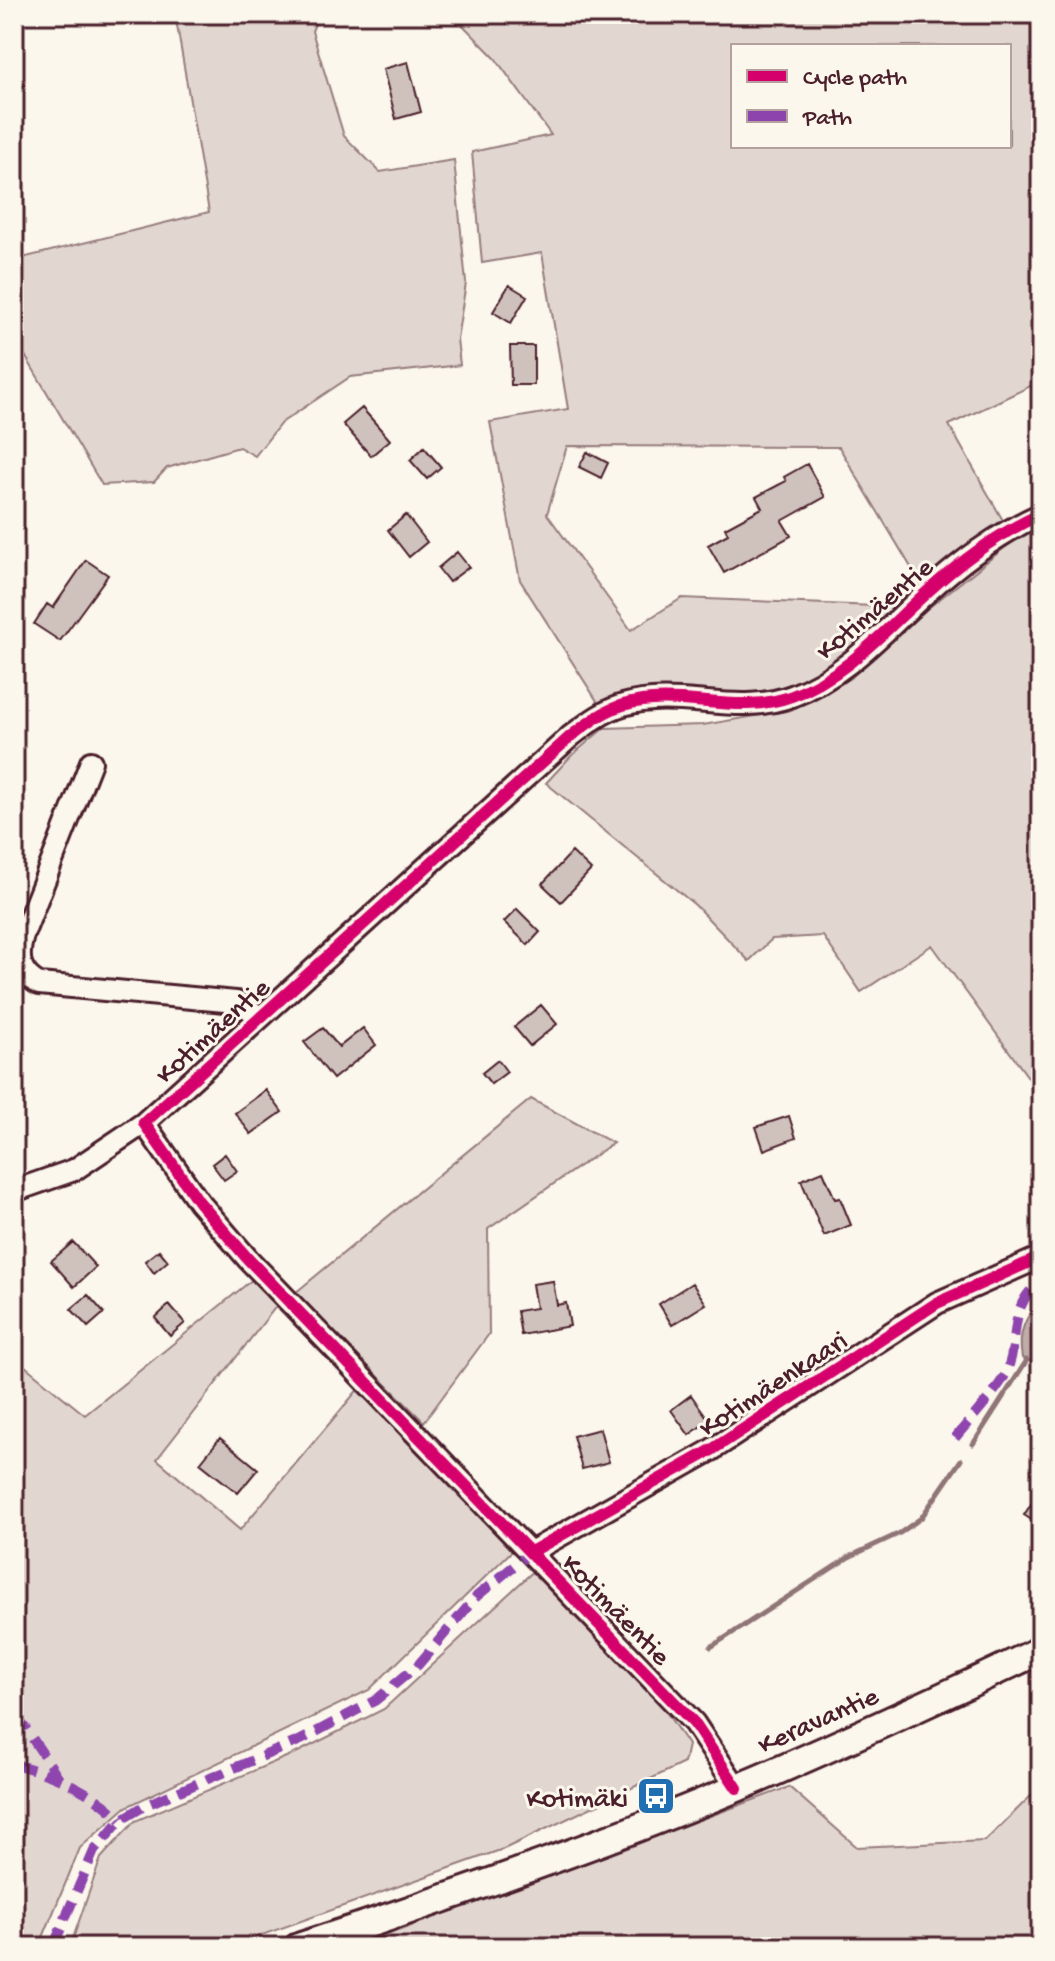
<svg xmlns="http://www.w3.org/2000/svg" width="1055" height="1961" font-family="'Gochi Hand',sans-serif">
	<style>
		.green { fill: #e2d7d0; stroke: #967b7e; stroke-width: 2; fill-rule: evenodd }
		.water { fill: #bfadaa; stroke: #907477; stroke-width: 2 }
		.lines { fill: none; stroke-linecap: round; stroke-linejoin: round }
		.stream { stroke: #907477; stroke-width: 5 }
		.building { fill: #cfc2bc; stroke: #4a1f2b; stroke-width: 2 }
		.minor-casing { stroke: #4a1f2b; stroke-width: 26 }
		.major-casing { stroke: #4a1f2b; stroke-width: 32 }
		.minor { stroke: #fbf7ec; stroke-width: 20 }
		.major { stroke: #fbf7ec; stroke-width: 26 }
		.quiet { stroke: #8e44ad; stroke-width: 10; stroke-dasharray: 20 10; stroke-linecap: butt }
		.cycleway-casing { stroke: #fbf7ec; stroke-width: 17 }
		.cycleway { stroke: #d6006c; stroke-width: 12 }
		.labels { text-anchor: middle; stroke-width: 6; stroke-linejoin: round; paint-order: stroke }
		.street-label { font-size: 28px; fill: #4a1f2b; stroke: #fbf7ec }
		.poi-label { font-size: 28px; fill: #4a1f2b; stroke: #fbf7ec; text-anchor: end }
	</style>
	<rect width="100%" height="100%" fill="#fbf7ec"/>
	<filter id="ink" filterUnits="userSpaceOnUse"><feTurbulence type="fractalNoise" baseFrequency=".0125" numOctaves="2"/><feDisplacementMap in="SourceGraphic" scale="16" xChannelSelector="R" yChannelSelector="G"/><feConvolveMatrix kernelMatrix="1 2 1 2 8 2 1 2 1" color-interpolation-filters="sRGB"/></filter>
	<g filter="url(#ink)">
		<path class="green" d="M175,14H319L312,31L344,136L380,172L454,160L466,283L457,339L460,365L350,377L281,423L255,456L239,447L167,468L154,482L102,485L14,337V260L209,212Z
			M452,14H1041V381L949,425L1005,524L982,537L921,584L839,447L567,446L547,514L631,630L682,598L898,607L870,638L805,683L749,696L640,693L599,704L520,580L490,422L568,409L542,253L482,263L472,152L551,135L495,58ZM733,46H1009V146H733Z
			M1041,527V1113L1030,1080L932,945L861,992L823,936L772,939L749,961L695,905L546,783L570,757L604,728L703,725L791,710L852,677L927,609L1017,538Z
			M531,1099L613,1143L488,1229L489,1334L424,1422L295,1293Z
			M253,1279L277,1305L157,1459L240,1530L360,1387L516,1547L369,1690L126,1807L80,1848L39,1947H14V1357L85,1415Z
			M539,1566L639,1671L688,1745L684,1763L506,1848L228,1947H70L101,1858L135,1821L298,1752L384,1709Z
			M1041,1786V1947H354L789,1787L857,1847L985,1841Z"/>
		<path class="water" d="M1041,1297V1347L1030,1361L1022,1358C1017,1332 1026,1317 1041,1297Z"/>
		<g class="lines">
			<path class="stream" d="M973,1444L1027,1360
				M711,1647L849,1557L900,1533L921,1518L961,1460"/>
		</g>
		<path class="building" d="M408,62L421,112L396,119L383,69Z
			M509,285L527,296L511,323L493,312Z
			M510,346H534V385H511Z
			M362,408L390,440L371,456L343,424Z
			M424,447L441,467L427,479L410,460Z
			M587,452L608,463L601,478L579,467Z
			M807,464L825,497L782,521L791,536L724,573L708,545L728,534L725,528L762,508L756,497L786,481L784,477Z
			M406,515L427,542L409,557L388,530Z
			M457,552L469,567L449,582L438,568Z
			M86,560L108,575L60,641L34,624L47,604L53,608Z
			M572,852L591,870L561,902L542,884Z
			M517,909L540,932L528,945L504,922Z
			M541,1005L557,1024L530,1046L514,1027Z
			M323,1028L339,1047L363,1028L376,1045L333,1079L304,1042Z
			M498,1060L507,1072L491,1084L482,1073Z
			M266,1090L282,1112L251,1134L235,1113Z
			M789,1116L796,1138L764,1150L756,1127Z
			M225,1154L237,1171L224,1180L212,1164Z
			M823,1171L835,1199L840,1198L851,1225L824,1236L801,1180Z
			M73,1242L96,1267L74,1287L51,1261Z
			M159,1250L168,1261L154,1273L145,1261Z
			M553,1281L557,1305L566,1303L570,1326L521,1335L517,1311L536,1308L532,1284Z
			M692,1283L706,1304L672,1325L659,1304Z
			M88,1295L104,1313L88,1327L71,1309Z
			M169,1305L185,1323L170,1336L155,1318Z
			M691,1395L709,1420L689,1435L671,1410Z
			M600,1429L609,1462L582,1469L573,1436Z
			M220,1438L258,1469L238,1493L200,1463Z
			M1041,1489V1526L1024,1515Z"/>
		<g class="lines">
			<defs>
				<path id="minor" d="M91,762L23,935C17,957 18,972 39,984L236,1002L246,1006L259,1018
					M14,1191L74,1170L144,1123
					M531,1552L710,1451L937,1303L1041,1257
					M737,1788L694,1723L248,1259L199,1202L144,1123L571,736C587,724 603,711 623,705C679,688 736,717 792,696C846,676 884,631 926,593C960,562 999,533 1041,514"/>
				<path id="major" d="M298,1947C446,1899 593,1848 737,1788C840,1745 940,1698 1041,1650"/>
			</defs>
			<use href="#minor" class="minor-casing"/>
			<use href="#major" class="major-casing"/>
			<use href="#minor" class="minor"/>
			<use href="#major" class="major"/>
			<path class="quiet" d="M955,1438C967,1423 999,1389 1006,1373C1021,1339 1006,1308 1041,1281
				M14,1715L26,1729L59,1778
				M14,1764C52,1774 94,1791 121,1820
				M53,1947L94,1851L121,1820L146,1805L301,1740L376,1700L418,1665L477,1596L531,1552"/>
			<defs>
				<path id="cycleway" d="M531,1552L710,1451L937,1303L1041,1257
					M737,1788L694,1723L248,1259L199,1202L144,1123L571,736C587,724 603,711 623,705C679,688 736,717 792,696C846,676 884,631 926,593C960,562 999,533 1041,514"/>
			</defs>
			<use href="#cycleway" class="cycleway-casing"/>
			<use href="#cycleway" class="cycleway"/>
		</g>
	</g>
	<defs>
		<symbol id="bus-square" viewBox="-11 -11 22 22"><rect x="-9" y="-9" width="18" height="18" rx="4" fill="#1f6fb2" stroke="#fbf7ec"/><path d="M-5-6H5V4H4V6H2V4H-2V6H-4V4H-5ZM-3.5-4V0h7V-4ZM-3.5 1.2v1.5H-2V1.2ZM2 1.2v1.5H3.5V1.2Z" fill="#fff"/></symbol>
	</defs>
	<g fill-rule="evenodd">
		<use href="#bus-square" x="634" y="1774" width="44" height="44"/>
	</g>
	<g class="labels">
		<g class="street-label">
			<text transform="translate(873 607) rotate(-40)" y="10">Kotimäentie</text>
			<text transform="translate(211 1029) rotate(-42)" y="10">Kotimäentie</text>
			<text transform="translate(772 1382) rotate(-33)" y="10">Kotimäenkaari</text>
			<text transform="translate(618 1608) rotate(46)" y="10">Kotimäentie</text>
			<text transform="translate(817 1718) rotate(-24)" y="10">Keravantie</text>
		</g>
		<g class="poi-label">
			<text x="628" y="1806">Kotimäki</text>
		</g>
	</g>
	<rect width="1055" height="1961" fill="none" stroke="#fbf7ec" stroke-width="48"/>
	<rect x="24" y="24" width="1007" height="1913" fill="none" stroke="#4a1f2b" stroke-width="3" filter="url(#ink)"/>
	<rect x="731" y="44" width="280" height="104" fill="#fbf7ec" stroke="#b4a19f" stroke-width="2"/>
	<rect x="747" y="70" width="40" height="12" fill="#d6006c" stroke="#b4a19f" stroke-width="2"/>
	<text x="803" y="84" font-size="24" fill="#4a1f2b">Cycle path</text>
	<rect x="747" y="110" width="40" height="12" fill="#8e44ad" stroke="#b4a19f" stroke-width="2"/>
	<text x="803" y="124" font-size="24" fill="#4a1f2b">Path</text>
</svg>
